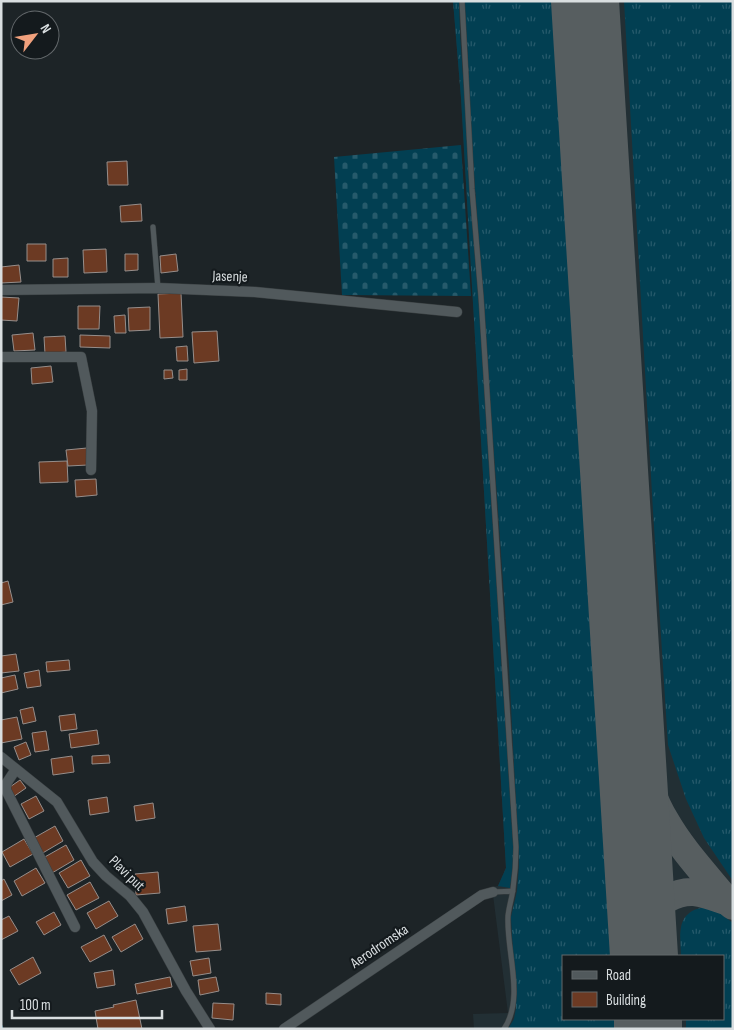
<svg xmlns="http://www.w3.org/2000/svg" width="734" height="1030" font-family="'Sofia Sans Condensed',sans-serif">
	<style>
		.built { fill: #222f34; fill-rule: evenodd }
		.grass { fill: url(#grass-tufts) }
		.cemetery { fill: url(#cemetery-stones) }
		.lines { fill: none; stroke-linecap: round; stroke-linejoin: round }
		.stream { stroke: #2a6f88; stroke-width: 3 }
		.taxiway { stroke: #575e60; stroke-width: 28 }
		.runway { stroke: #575e60; stroke-width: 68 }
		.building { fill: #6c3a23; stroke: #968e8b }
		.lane-casing { stroke: #393f41; stroke-width: 6 }
		.street-casing { stroke: #393f41; stroke-width: 11 }
		.lane { stroke: #51595c; stroke-width: 5 }
		.street { stroke: #51595c; stroke-width: 10 }
		.labels { text-anchor: middle; stroke-width: 4.5; stroke-linejoin: round; paint-order: stroke }
		.street-label { font-size: 15px; fill: #d9dee0; stroke: #141a1d }
	</style>
	<defs>
		<pattern id="grass-tufts" width="24" height="20" patternUnits="userSpaceOnUse" patternTransform="scale(1.25)"><rect width="24" height="20" fill="#023f52"/><path d="M3 7l-1-3M5 7V3M7 7l1-3M15 17l-1-3M17 17v-4M19 17l1-3" fill="none" stroke="#265a6b"/></pattern>
		<pattern id="cemetery-stones" width="16" height="16" patternUnits="userSpaceOnUse" patternTransform="scale(1.25)"><rect width="16" height="16" fill="#023f52"/><path d="M2 7V4a2 2 0 0 1 4 0v3zM10 15v-3a2 2 0 0 1 4 0v3z" fill="#265a6b"/></pattern>
	</defs>
	<rect width="100%" height="100%" fill="#1d2427"/>
	<path class="built" d="M453,1H733V1029H474L473,1014L508,1013L492,887L498,886L506,868L461,98ZM563,956H723V1019H563Z"/>
	<path class="grass" d="M453,1H459L460,35L479,303L512,826L514,861L510,888L498,886L506,868L461,98Z
		M464,1H552C563,184 579,366 591,548C600,684 606,820 616,956H563V1019H620L621,1029H508L514,1019L516,1008L511,917L517,891L519,866L509,665L466,62Z
		M624,1H733V881L704,838L686,799L668,745L653,511Z
		M706,907L717,911L733,923V1029H686V1019H723V956H681C680,932 676,911 706,907Z"/>
	<path class="cemetery" d="M461,145L471,296L342,295L334,157Z"/>
	<g class="lines">
		<path class="stream" d="M1,1026L2,1029"/>
		<path class="taxiway" d="M630,731C641,761 649,793 665,820C682,850 706,875 728,902L733,906
			M643,937C645,931 646,925 649,919C656,902 676,891 694,892C705,893 717,898 728,902"/>
		<path class="runway" d="M585,1L644,956
			M648,1019V1029"/>
	</g>
	<path class="building" d="M127,161L128,185H108L107,162Z
		M141,204L142,221L121,222L120,206Z
		M27,244H46V261H27Z
		M106,249L107,272L84,273L83,250Z
		M125,254H138V270L125,271Z
		M176,254L178,271L161,273L160,256Z
		M68,258V277H53V259Z
		M19,265L21,282L1,283V267Z
		M181,293L183,337L160,338L158,294Z
		M1,297L19,298L17,321L1,320Z
		M78,306H100L99,329H78Z
		M150,307V330L129,331L128,308Z
		M125,315L126,333H115L114,316Z
		M217,331L219,361L194,363L192,332Z
		M33,333L35,350L14,351L12,335Z
		M80,335L110,336V348L80,347Z
		M65,336L66,352L45,354L44,337Z
		M187,346L188,361H177L176,347Z
		M51,366L53,382L32,384L31,368Z
		M187,369V380H179V370Z
		M164,370H172L173,378L164,379Z
		M87,448L88,465L68,466L66,450Z
		M67,461L68,482L40,483L39,462Z
		M96,479L97,495L76,497L75,480Z
		M8,581L13,602L1,605V583Z
		M16,654L19,671L1,673V656Z
		M69,660L70,670L47,672L46,662Z
		M39,670L41,686L27,688L24,673Z
		M15,675L18,689L1,693V678Z
		M33,707L36,721L23,724L20,710Z
		M75,714L77,729L61,731L59,716Z
		M17,717L22,739L1,743V720Z
		M97,730L99,744L71,748L69,734Z
		M46,731L49,750L35,752L32,733Z
		M26,742L31,755L19,760L14,747Z
		M109,755L110,763L92,764V756Z
		M72,756L74,772L53,775L51,759Z
		M20,780L26,788L13,797L7,789Z
		M36,796L44,811L29,819L21,804Z
		M107,797L109,812L90,815L88,800Z
		M153,803L155,818L136,821L134,806Z
		M55,826L63,841L41,854L32,839Z
		M24,839L33,854L10,867L2,852Z
		M66,845L74,860L52,873L43,858Z
		M81,860L90,876L68,888L59,873Z
		M36,868L45,883L22,896L14,881Z
		M158,872L160,893L136,895L135,874Z
		M4,879L12,895L1,901V881Z
		M90,882L99,898L76,910L67,895Z
		M109,901L118,916L96,929L87,913Z
		M185,906L187,921L168,924L166,909Z
		M54,912L61,925L44,935L36,922Z
		M9,916L18,931L1,940V920Z
		M135,924L143,939L121,952L112,937Z
		M218,924L221,950L196,952L193,926Z
		M104,935L112,950L90,962L81,947Z
		M33,957L41,973L19,985L10,970Z
		M209,958L211,973L193,976L190,961Z
		M113,970L115,985L97,988L94,973Z
		M170,977L172,987L137,994L135,984Z
		M216,977L219,991L200,995L198,980Z
		M266,993L281,994V1005L266,1004Z
		M136,1000L142,1029H98L95,1011L114,1007L113,1005Z
		M213,1003L234,1004L233,1020L212,1018Z"/>
	<g class="lines">
		<defs>
			<path id="lane" d="M462,1L472,189L481,297L516,847C516,861 515,875 513,889C512,898 509,906 508,916C506,951 525,998 504,1029
				M153,227L158,288
				M493,892L513,891"/>
			<path id="street" d="M1,290L158,288L255,292L457,312
				M1,357H81L92,411L91,470
				M1,757L57,802L93,862L106,876L130,896L143,912L186,991L210,1029
				M16,769L6,784V790L75,927
				M284,1029L482,895L493,892"/>
		</defs>
		<use href="#lane" class="lane-casing"/>
		<use href="#street" class="street-casing"/>
		<use href="#lane" class="lane"/>
		<use href="#street" class="street"/>
	</g>
	<g class="labels">
		<g class="street-label">
			<text transform="translate(230 276) rotate(2)" y="5">Jasenje</text>
			<text transform="translate(127 873) rotate(44)" y="5">Plavi put</text>
			<text transform="translate(379 946) rotate(-34)" y="5">Aerodromska</text>
		</g>
	</g>
	<rect width="734" height="1030" fill="none" stroke="#d9dee0" stroke-width="5"/>
	<rect x="562" y="955" width="162" height="65" fill="#141a1d" stroke="#63686b"/>
	<rect x="572" y="971" width="25" height="8" fill="#51595c" stroke="#63686b"/>
	<text x="606" y="980" font-size="15" fill="#d9dee0">Road</text>
	<rect x="572" y="992" width="25" height="15" fill="#6c3a23" stroke="#63686b"/>
	<text x="606" y="1005" font-size="15" fill="#d9dee0">Building</text>
	<g transform="translate(35 35) rotate(59)"><circle r="24" fill="#141a1d" stroke="#63686b"/>
	<path d="M0-4L9 19L0 12L-9 19Z" fill="#f1a17d"/>
	<text y="-8" font-size="14" font-weight="bold" text-anchor="middle" fill="#d9dee0">N</text>
	</g>
	<path d="M12 1010v8h150v-8" fill="none" stroke="#d9dee0" stroke-width="2.5"/>
	<text x="20" y="1010" font-size="15" fill="#d9dee0" stroke="#141a1d" stroke-width="4" paint-order="stroke">100 m</text>
</svg>
